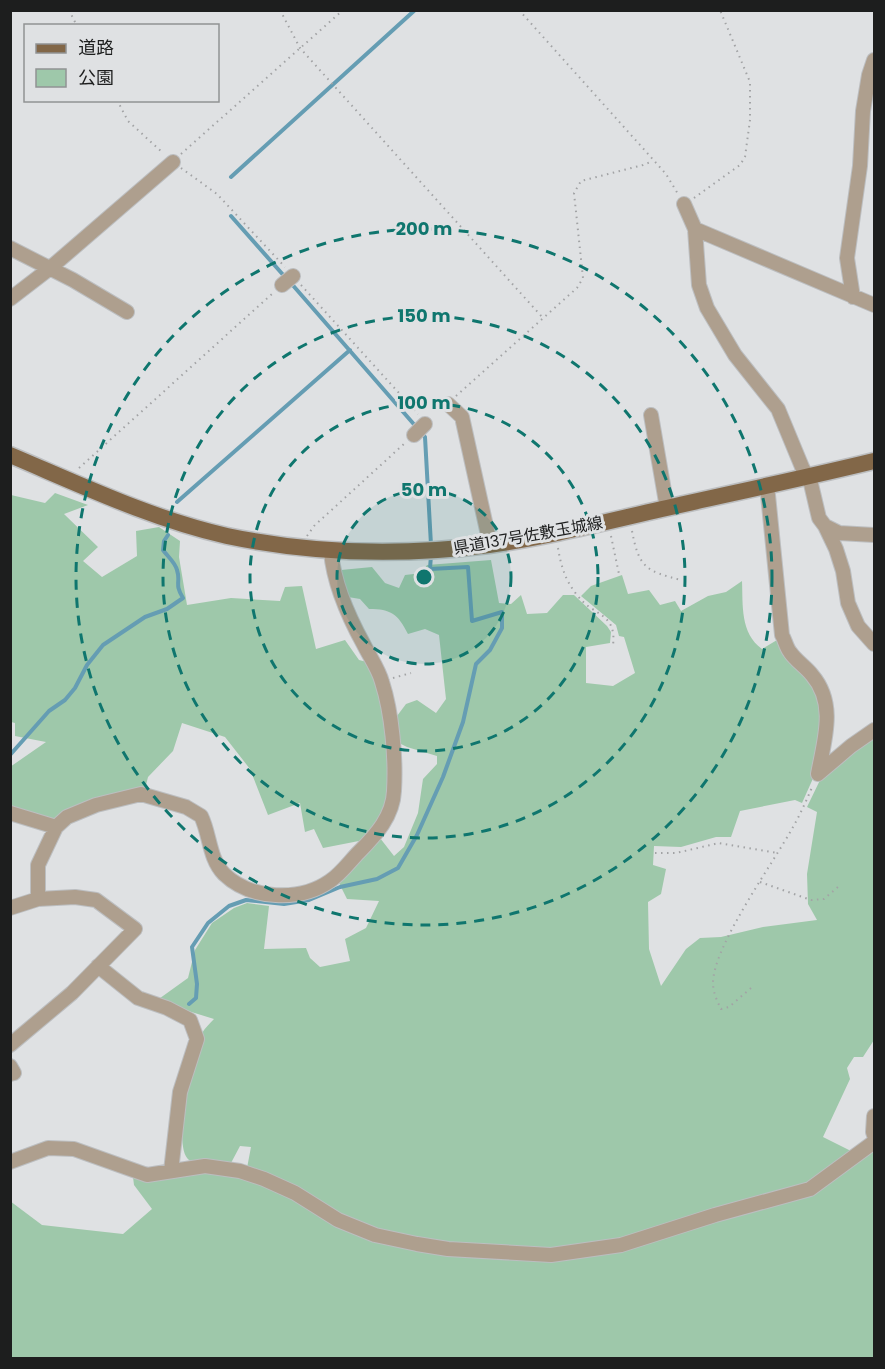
<svg xmlns="http://www.w3.org/2000/svg" width="885" height="1369" font-family="Poppins,'Noto Sans JP',sans-serif">
	<style>
		.green { fill: #9ec8aa }
		.lines { fill: none; stroke-linecap: round; stroke-linejoin: round }
		.stream { stroke: #659db3; stroke-width: 4 }
		.minor-casing { stroke: #bcbec0; stroke-width: 16 }
		.major-casing { stroke: #bcbec0; stroke-width: 19 }
		.path { stroke: #a2a3a5; stroke-width: 2; stroke-dasharray: 1.5 4.5; stroke-linecap: butt }
		.minor { stroke: #ae9f8e; stroke-width: 14 }
		.major { stroke: #826748; stroke-width: 16 }
		.ring { fill: none; stroke: #0f766e; stroke-width: 3; stroke-dasharray: 10 8 }
		.labels { text-anchor: middle; stroke-width: 6; stroke-linejoin: round; paint-order: stroke }
		.street-label { font-size: 16px; fill: #1d1e1e; stroke: #dfe1e3 }
		.centre { fill: #0f766e; stroke: #dfe1e3; stroke-width: 3 }
		.ring-label { font-size: 18px; text-anchor: middle; font-weight: bold; fill: #0f766e; stroke: #dfe1e3; stroke-width: 6; stroke-linejoin: round; paint-order: stroke }
	</style>
	<rect width="100%" height="100%" fill="#dfe1e3"/>
	<path class="green" d="M55,493L88,505L64,514L98,547L83,561L102,577L137,556L136,531L159,527L180,541L179,557L187,605L231,598L280,601L285,587L302,586L316,649L345,640L359,660L367,662L377,684L386,728L388,792L385,810L364,840L323,848L314,829L305,832L300,803L268,815L250,769L225,737L182,723L173,751L148,777L145,789L53,820L11,808L10,767L46,742L15,736V723L11,722V495L45,503Z
		M491,560L499,603L511,604L521,595L527,614L547,613L563,595H574L607,626L611,632L610,643L586,647V683L613,686L635,673L624,637L619,636L616,625L581,596L591,586L622,575L628,594L649,590L660,605L675,601L681,611L708,596L726,592L742,581C743,605 740,633 762,649L777,640L785,656L819,691L824,711L815,774L802,803L795,800L740,811L731,837H716L681,847L654,846L653,865L666,869L661,894L648,902L649,949L661,986L686,949L700,938L721,937L763,927L817,920L808,904L807,874L817,812L807,807L822,776L874,735V1040L863,1057H854L847,1068L850,1079L823,1137L853,1152L808,1187L639,1235L555,1251L443,1245L376,1230L338,1215L247,1168L251,1147L240,1146L231,1163C221,1162 196,1165 189,1160C171,1146 193,1053 202,1033C205,1028 210,1023 214,1019L156,1001L188,978L195,950L212,923L234,908L247,903L269,906L264,949L306,948L310,958L320,967L350,961L345,939L366,928L379,901L347,899L339,883L380,838L394,856L404,847L418,813L423,779L437,764V756L407,747L397,742L394,720L406,704L417,700L436,713L446,699L439,635L425,629L408,634C398,614 391,609 369,609L360,599L348,597L340,576L341,570L372,567L385,583L399,588L405,575L422,573L427,565Z
		M874,1149V1358H11L10,1201L42,1225L123,1234L152,1209L134,1185L133,1177L202,1171L233,1175L259,1182L293,1199L334,1224L548,1260L812,1193Z"/>
	<g class="lines">
		<path class="stream" d="M231,177L415,10
			M231,216L285,277
			M290,282L425,437L431,545
			M177,502L350,350
			M10,755L49,711L65,700L75,688L87,665L103,645L145,617L167,609L183,598C174,584 181,582 177,570C175,562 168,557 163,550L164,541L168,535
			M189,1004L196,998L197,984L192,947L208,923L229,906L246,900L284,904L309,900L340,887L377,879L398,868L417,835L443,777L463,722L476,664L490,650L502,628V612L472,621L468,567L430,569L431,555"/>
		<defs>
			<path id="minor" d="M684,204L695,229L699,285L707,308L735,355L778,409L802,467L811,484L819,518L825,526L839,533L874,535
				M695,229L874,305
				M10,248L73,280L127,312
				M282,285L293,276
				M853,297L847,258L860,166L863,111L869,75L874,60
				M10,299L49,269L173,162
				M448,404L462,417L490,544
				M651,415L667,508
				M414,435L425,424
				M767,485L782,635C785,640 786,647 790,652C796,661 806,667 812,675C837,704 824,741 818,774
				M825,526L836,549L843,571L848,603L858,626L874,644
				M818,774L851,746L874,730
				M10,813L56,827
				M38,899V865L56,827L67,817L96,805L141,794L186,807L201,816C210,834 209,859 224,874C251,900 300,902 330,881C341,874 350,861 359,852C376,835 393,816 394,791C396,758 392,713 382,682C379,670 370,657 364,645C348,616 334,585 331,552
				M10,908L38,899L75,897L96,900L135,929L72,993L10,1045
				M98,966L138,998L167,1008L190,1020L197,1039L180,1092L171,1171
				M10,1066L14,1073L10,1074
				M874,1116L873,1132L874,1135
				M10,1162L48,1148L74,1149L147,1175L205,1166L240,1171L264,1179L295,1193L338,1220L375,1235L417,1244L448,1249L551,1255L621,1245L715,1215L810,1189L874,1142"/>
			<path id="major" d="M10,455C81,485 152,519 227,536C313,554 402,556 489,545C547,537 605,522 662,509C733,493 804,478 874,461"/>
		</defs>
		<use href="#minor" class="minor-casing"/>
		<use href="#major" class="major-casing"/>
		<path class="path" d="M69,10L77,26
			M280,10L300,48L543,318
			M519,10L666,174L678,194
			M117,100L128,121L163,153
			M181,154L343,10
			M181,168L217,194L285,267
			M694,198L740,165L745,157L750,120V82L720,10
			M301,285L418,414
			M456,396L577,288L583,278L574,193L581,181L643,165L653,161
			M79,468L273,293
			M632,531C639,568 646,571 681,580
			M307,536L314,526L405,443
			M611,536L619,574
			M558,548C561,566 565,580 577,595C592,616 617,612 613,645
			M393,678L411,673
			M655,853H676L719,843L777,853
			M760,882L811,900L824,899L839,886
			M751,988L729,1007L721,1009C717,1001 713,992 713,983C713,946 774,862 793,827C801,813 807,799 813,785"/>
		<use href="#minor" class="minor"/>
		<use href="#major" class="major"/>
	</g>
	<circle cx="424" cy="577" r="87" fill="#0f766e" fill-opacity=".12"/>
	<g class="ring">
		<circle cx="424" cy="577" r="87"/>
		<circle cx="424" cy="577" r="174"/>
		<circle cx="424" cy="577" r="261"/>
		<circle cx="424" cy="577" r="348"/>
	</g>
	<g class="labels">
		<g class="street-label">
			<text transform="translate(528 535) rotate(-10)" y="6">県道137号佐敷玉城線</text>
		</g>
	</g>
	<circle cx="424" cy="577" r="9" class="centre"/>
	<g class="ring-label">
		<text x="424" y="235">200 m</text>
		<text x="424" y="322">150 m</text>
		<text x="424" y="409">100 m</text>
		<text x="424" y="496">50 m</text>
	</g>
	<rect width="885" height="1369" fill="none" stroke="#1d1e1e" stroke-width="24"/>
	<rect x="24" y="24" width="195" height="78" fill="#dfe1e3" stroke="#919394" stroke-width="1.5"/>
	<rect x="36" y="44" width="30" height="9" fill="#826748" stroke="#919394" stroke-width="1.5"/>
	<text x="78" y="54" font-size="18" fill="#1d1e1e">道路</text>
	<rect x="36" y="69" width="30" height="18" fill="#9ec8aa" stroke="#919394" stroke-width="1.5"/>
	<text x="78" y="84" font-size="18" fill="#1d1e1e">公園</text>
</svg>
